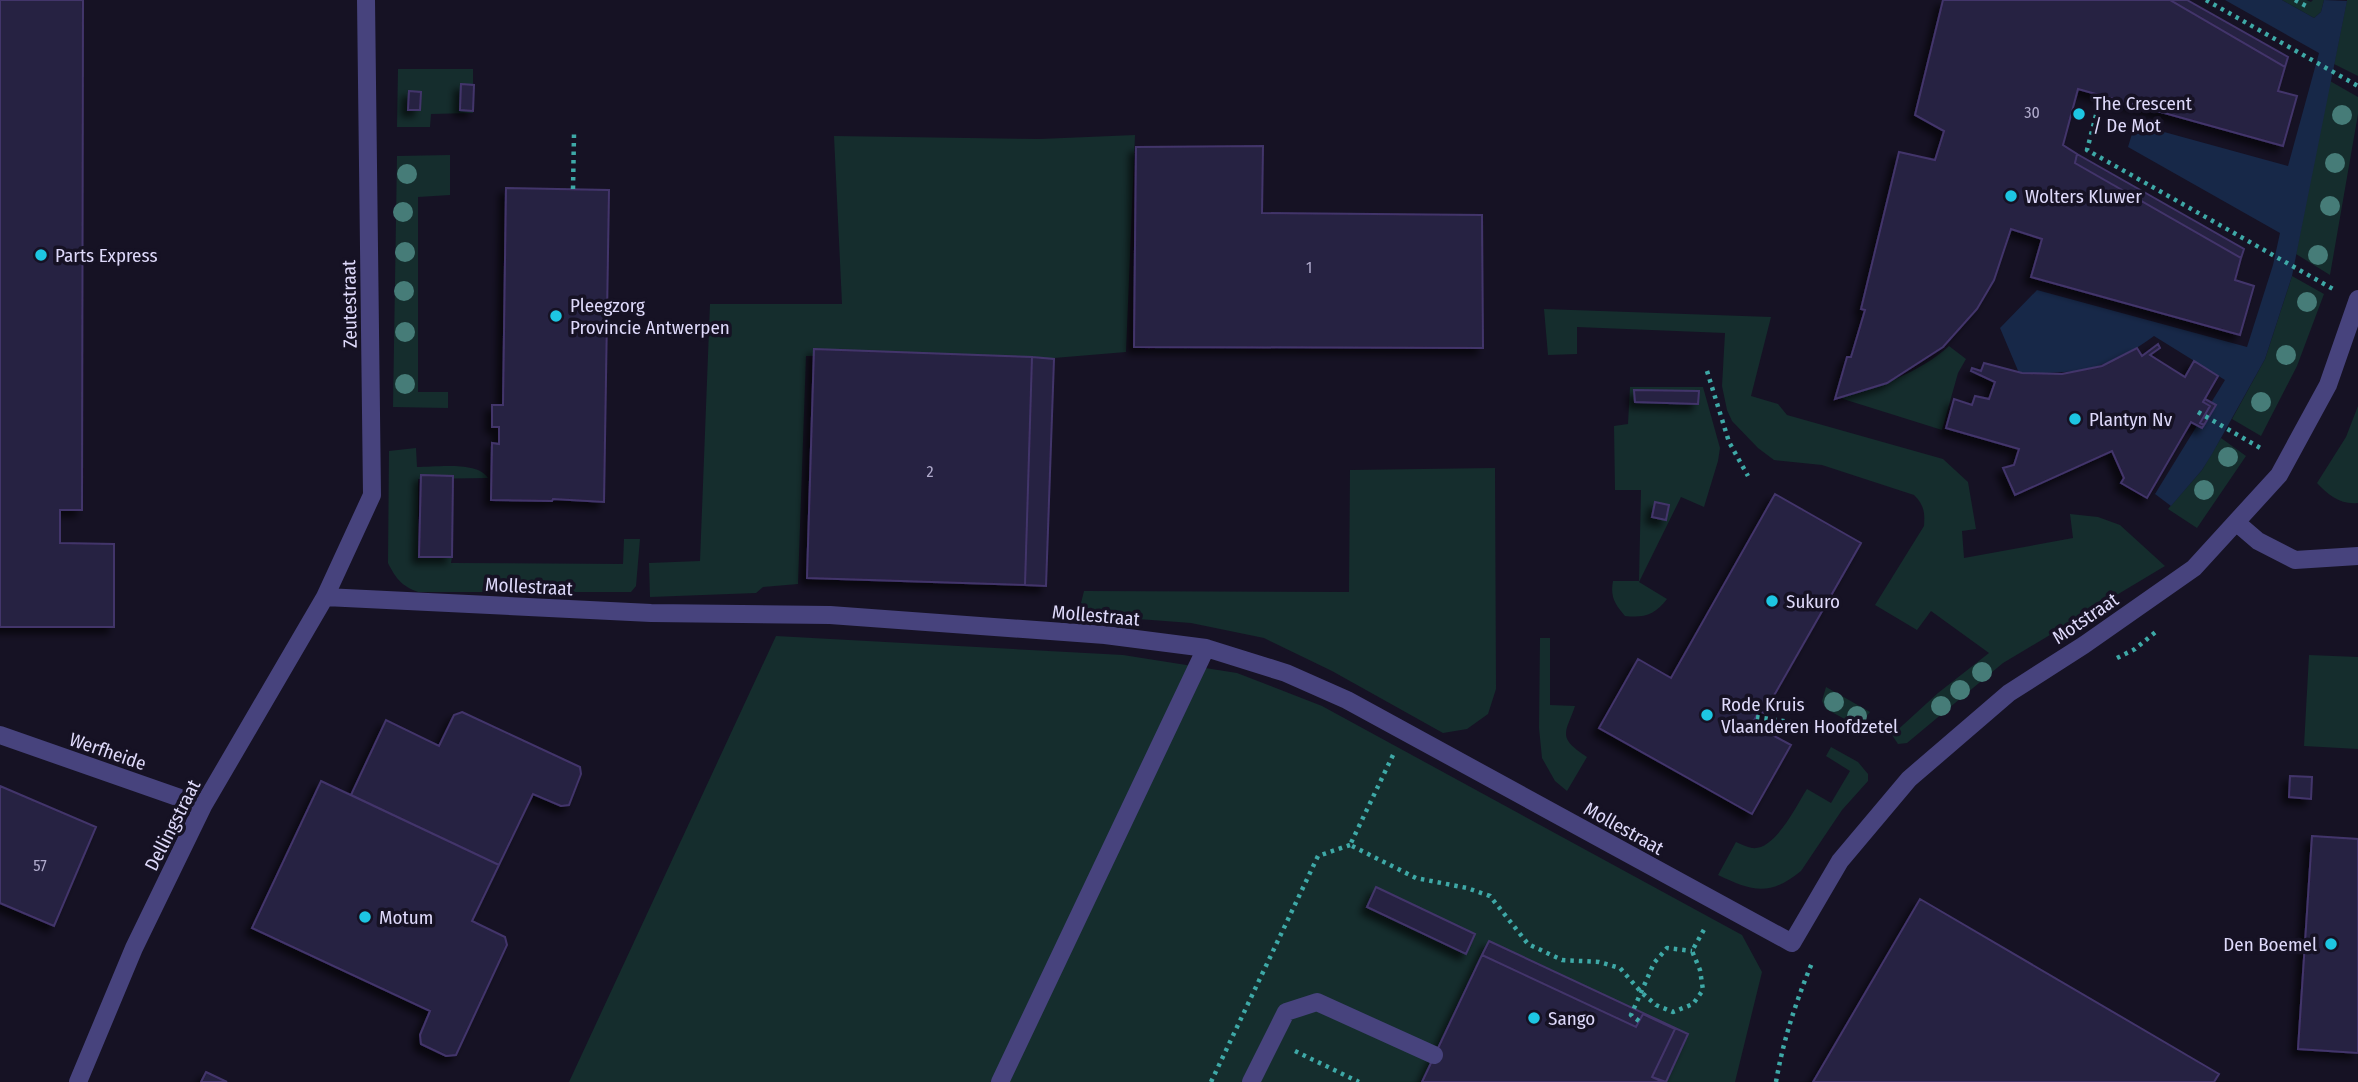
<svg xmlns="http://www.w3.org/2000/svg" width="2358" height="1082" font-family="'Fira Sans Condensed',sans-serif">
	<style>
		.green { fill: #152d2d }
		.water { fill: #172848 }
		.building { fill: #282042; stroke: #42356b; stroke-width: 2; filter: url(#shadow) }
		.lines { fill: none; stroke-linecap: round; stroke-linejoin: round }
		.path { stroke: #3ea9a7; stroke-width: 4.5; stroke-dasharray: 3.5 5; stroke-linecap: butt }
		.minor { stroke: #47437d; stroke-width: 18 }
		.tree { fill: #467c78 }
		.poi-dot { fill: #1dc6e2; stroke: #161224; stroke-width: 2.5 }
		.labels { text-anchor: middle; stroke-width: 7; stroke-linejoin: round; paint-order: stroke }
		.number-label { font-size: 16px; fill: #b0abcc }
		.poi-label { font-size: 19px; fill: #ded9fa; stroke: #161224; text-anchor: start }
		.street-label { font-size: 19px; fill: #ded9fa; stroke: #161224 }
	</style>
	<defs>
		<filter id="shadow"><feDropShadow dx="-6" dy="6" stdDeviation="3.5" flood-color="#0009"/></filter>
	</defs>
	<rect width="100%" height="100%" fill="#161224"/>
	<path class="green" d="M2282,0H2306L2311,2L2313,0H2324L2321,12L2314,18Z
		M2347,0H2358V76L2334,64Z
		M398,69H473V113L431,114L430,127H397Z
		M2330,81L2358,97V114L2330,275L2296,254Z
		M1135,135L1126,352L1054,358L806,356L798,584L763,587L756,593L650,597L649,563L700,561L710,304H842L834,136L1040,139Z
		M450,155V195L418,197V392H448V408L393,407L397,156Z
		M2292,276L2324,294L2297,366L2261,436L2232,419L2265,359Z
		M1544,309L1771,317L1751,396L1778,404L1787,415L1943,459L1968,482L1976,529L1962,531L1964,558L2073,538L2070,514L2098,517L2120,525L2165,566L2003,663L1907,743L1898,744L1892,735L1938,693L1989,653L1931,611L1917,630L1875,605L1924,526C1925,512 1924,505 1914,495L1822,465L1774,460L1758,448L1732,421L1727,410L1722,386L1725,333L1577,327V354L1548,355Z
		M1949,346L1966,359L1958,373L1942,430L1840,398C1878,387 1919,373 1949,346Z
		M1630,387H1703L1720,448L1718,461L1704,507L1681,497L1639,582L1667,599C1655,615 1644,618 1625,616C1615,604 1610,597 1613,581H1639L1641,490H1615L1614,426L1628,424Z
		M2358,406V503C2341,505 2328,495 2317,483L2346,437Z
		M2221,438L2246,456L2197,528L2168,509L2202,470Z
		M416,448L417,467C436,467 478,461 488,478L418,479V558L452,557L451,563L623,564L624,539H640L636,586L631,592H418C402,586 396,579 388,563L389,451Z
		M1495,468L1496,689L1488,714L1467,729L1443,733L1332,671L1264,638L1191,623L1086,615L1081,603L1084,591L1349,592L1350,470Z
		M776,636L1123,655L1237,673L1322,706L1742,935L1762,972L1735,1082H569Z
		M1540,638H1550V705L1575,706C1566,733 1556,737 1587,757L1567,791L1555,781L1542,758L1539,728Z
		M2309,655L2358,657V749L2304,746Z
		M1826,687L1870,712L1862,722L1854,724L1826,709L1822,701Z
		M1831,747L1858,762L1868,774V781L1842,810L1801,871C1769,897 1752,891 1718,875L1736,842C1741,844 1747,847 1752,848C1775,851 1796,806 1807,789L1831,803L1850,771L1826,756Z"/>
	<path class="water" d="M2225,0H2282L2314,18L2321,12L2324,0L2347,1L2292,276L2265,359L2212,454L2202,470L2171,506L2155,494L2225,380L2154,336C2108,370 2078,374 2022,373H2019L2000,328L2037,290L2247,347L2273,265L2280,233L2128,147L2135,124L2288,166L2319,53Z"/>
	<path class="building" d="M0,0H83L82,510H60V543L114,544V627H0Z
		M1943,0H2170L2285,67L2278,91L2297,96L2283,146L2078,89L2063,145L2077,154L2075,163L2241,258L2235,280L2254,286L2240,335L2031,277L2042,239L2011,229L1994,280L1977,309L1943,347L1887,383L1835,399L1847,357H1851L1865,310L1861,309L1899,152L1935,160L1944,131L1915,115Z
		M2170,0H2187L2288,57L2285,67Z
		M461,84L474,85L473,111L460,110Z
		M409,91L421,92L420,110H408Z
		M1263,146L1262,213L1482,215L1483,348L1134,347L1136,147Z
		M2077,154L2244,249L2241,258L2075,163Z
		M506,188L609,190L604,502L553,499L552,501L491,500L492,443L499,444V427H492V405H503Z
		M2158,344L2160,348L2150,355L2185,377L2194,361L2218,376L2203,402L2210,406L2200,423L2204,425L2202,428L2191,422L2147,498L2121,483L2124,478L2112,451L2015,495L2003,468L2014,465L2019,449L1946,428L1954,399L1972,405L1975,396L1989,399L1995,382L1971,371L1972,368L1981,371L1984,363L2022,373L2062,374L2102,366L2137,348L2142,356Z
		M814,349L1032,357L1025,585L807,578Z
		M1032,357L1054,359L1046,586L1025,585Z
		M1634,390L1699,391L1698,404L1635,402Z
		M2205,399L2216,405L2204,425L2200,423L2210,406L2203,402Z
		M421,475L453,476L452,557H419Z
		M1775,494L1861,543L1764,713L1759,711L1752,724L1791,745L1752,814L1599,728L1638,659L1671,678Z
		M1655,502L1669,505L1666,520L1652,517Z
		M462,712L580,767L581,774L569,805L561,806L533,794L499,865L351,795L386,720L439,746L454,715Z
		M2290,776L2312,777L2311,799L2289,797Z
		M321,781L499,865L472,921L505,937L507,945L456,1055L446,1056L421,1044L420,1035L430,1011L252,928Z
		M0,786L96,827L54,926L0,903Z
		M2312,836L2358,839V1053L2298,1049Z
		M1376,887L1475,934L1466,954L1367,907Z
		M1920,899L2219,1074L2214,1082H1813Z
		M1489,941L1688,1034L1666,1082L1652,1077L1675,1029L1643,1014L1636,1027L1482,955Z
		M1482,955L1636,1027L1643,1014L1675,1029L1652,1077L1663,1082H1422Z
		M206,1072L227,1082H201Z"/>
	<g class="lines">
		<path class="path" d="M2206,0L2358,86
			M2295,0L2310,8
			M2096,115L2087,150L2333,289
			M573,189L574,134
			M1707,371L1729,442L1748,476
			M2198,412L2262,449
			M2117,658L2135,649L2158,630
			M1756,717L1825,727
			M1393,755L1350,845L1416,878L1467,888L1490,896L1528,944L1562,960L1599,962L1620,968L1641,992L1656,1005L1673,1012L1693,1004L1703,990L1700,970L1692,951L1706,926
			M1639,1021L1631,1015L1654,963L1667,948L1692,951
			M1295,1051L1359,1082
			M1211,1082L1318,856L1350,845
			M1776,1082C1783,1041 1796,1001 1812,963"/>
		<path class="minor" d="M2237,523L2258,541L2295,560L2358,556
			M325,597L651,613L830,615L1105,635L1206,648L1286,673L1347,700L1792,943L1840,861L1909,779L2009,693L2084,645L2194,568L2279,475L2328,385L2358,299
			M0,735L203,806
			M78,1082L134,948L203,806L325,597L372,495L366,0
			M1000,1082L1206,648
			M1251,1082L1286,1012L1317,1002L1434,1055"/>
	</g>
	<g class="tree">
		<circle cx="2342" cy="115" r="10"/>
		<circle cx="2335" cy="163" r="10"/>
		<circle cx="407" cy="174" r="10"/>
		<circle cx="2330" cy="206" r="10"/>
		<circle cx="403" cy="212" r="10"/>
		<circle cx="405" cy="252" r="10"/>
		<circle cx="2318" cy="255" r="10"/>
		<circle cx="404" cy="291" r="10"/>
		<circle cx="2307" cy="302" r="10"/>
		<circle cx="405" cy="332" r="10"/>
		<circle cx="2286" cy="355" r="10"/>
		<circle cx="405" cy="384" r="10"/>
		<circle cx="2261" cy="402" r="10"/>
		<circle cx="2228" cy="457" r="10"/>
		<circle cx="2204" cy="490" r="10"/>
		<circle cx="1982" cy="672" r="10"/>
		<circle cx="1960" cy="690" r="10"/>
		<circle cx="1834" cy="702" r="10"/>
		<circle cx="1941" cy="706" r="10"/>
		<circle cx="1857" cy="716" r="10"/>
	</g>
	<g class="poi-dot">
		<circle cx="2079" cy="114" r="7"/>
		<circle cx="2011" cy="196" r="7"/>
		<circle cx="41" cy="255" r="7"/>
		<circle cx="556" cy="316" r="7"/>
		<circle cx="2075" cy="419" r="7"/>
		<circle cx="1772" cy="601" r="7"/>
		<circle cx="1707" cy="715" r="7"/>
		<circle cx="365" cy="917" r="7"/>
		<circle cx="2331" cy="944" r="7"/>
		<circle cx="1534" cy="1018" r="7"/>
	</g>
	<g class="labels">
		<g class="number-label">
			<text x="2032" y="118">30</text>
			<text x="1309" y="273">1</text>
			<text x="930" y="477">2</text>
			<text x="40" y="871">57</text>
		</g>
		<g class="poi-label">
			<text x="2093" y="110">The Crescent<tspan x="2093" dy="22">/ De Mot</tspan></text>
			<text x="2025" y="203">Wolters Kluwer</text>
			<text x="55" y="262">Parts Express</text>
			<text x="570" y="312">Pleegzorg<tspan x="570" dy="22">Provincie Antwerpen</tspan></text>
			<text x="2089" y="426">Plantyn Nv</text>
			<text x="1786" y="608">Sukuro</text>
			<text x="1721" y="711">Rode Kruis<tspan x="1721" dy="22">Vlaanderen Hoofdzetel</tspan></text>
			<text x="379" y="924">Motum</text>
			<text x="2317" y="951" text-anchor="end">Den Boemel</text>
			<text x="1548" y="1025">Sango</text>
		</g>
		<g class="street-label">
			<text transform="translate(349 304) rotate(-91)" y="7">Zeutestraat</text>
			<text transform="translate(529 586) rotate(3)" y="7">Mollestraat</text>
			<text transform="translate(1096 615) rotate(5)" y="7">Mollestraat</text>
			<text transform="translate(2085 618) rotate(-34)" y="7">Motstraat</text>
			<text transform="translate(108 751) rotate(19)" y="7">Werfheide</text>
			<text transform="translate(172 825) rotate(-63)" y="7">Dellingstraat</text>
			<text transform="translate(1624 828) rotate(29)" y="7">Mollestraat</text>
		</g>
	</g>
</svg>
